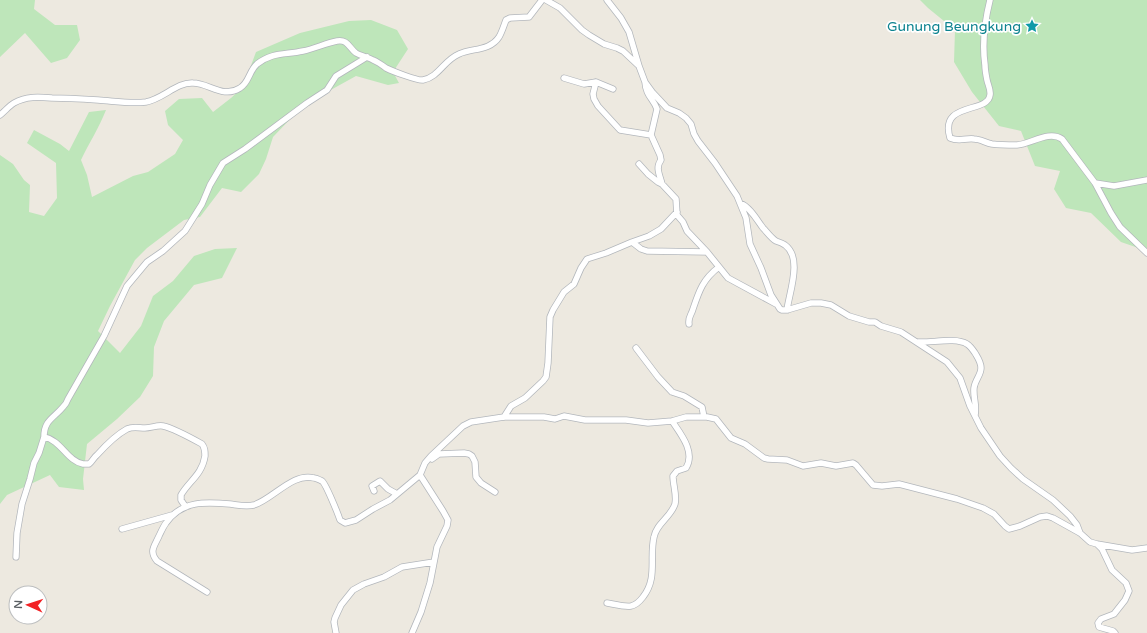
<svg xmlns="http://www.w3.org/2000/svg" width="1147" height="633" font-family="'Varela Round',sans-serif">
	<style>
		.green { fill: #bee6ba }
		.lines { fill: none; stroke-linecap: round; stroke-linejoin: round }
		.minor-casing { stroke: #b3b7bc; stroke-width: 7 }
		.minor { stroke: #fff; stroke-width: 5.5 }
		.labels { text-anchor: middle; stroke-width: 3.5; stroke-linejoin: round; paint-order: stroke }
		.culture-label { font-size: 14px; fill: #0d838f; stroke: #fff; text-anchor: end }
	</style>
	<rect width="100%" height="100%" fill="#ede9e0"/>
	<path class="green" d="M0,0H35L34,9L55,25H77L80,40L67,58L51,63L25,33L0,57Z
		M920,0H1147V251L1121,242L1091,213L1066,208L1054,189L1060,171L1035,166L1021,131L999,126L972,92L954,62L955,30L928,8Z
		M371,20L397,30L408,49L393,72L399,83L388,85L356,76L318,97L296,113L273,137L266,159L259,174L241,192L222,188L200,217L184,220L147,248L135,260L110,306L98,331L120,353L141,326L153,296L173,281L194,256L215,249L237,248L222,278L194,285L164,321L154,347L153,376L140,397L117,419L87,444L83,479L84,490L59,487L50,475L7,495L0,504V155L13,164L24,180L30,185L29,212L44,216L57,198L56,163L27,143L34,130L60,144L69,151L89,112L106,110C99,128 89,143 81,160L87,175L92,197L133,176L148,172L175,154L183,140L168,125L165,111L179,99L202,98L213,112L231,98L243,87L256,52L300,33L349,21Z"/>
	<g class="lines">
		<defs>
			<path id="minor" d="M546,0L560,8L582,30L589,35L604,44L617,48L623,51L639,66
				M607,0L621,18L629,32L639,66L645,82L653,93L667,108L679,113L686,118L691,124L694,134L698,141L715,163L737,196L746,218L750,244L761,268L771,295L780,309L782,310H787L811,303H821L831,305L849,316L869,322H875L881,326L901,332L947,362L960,378L970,406L981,428L1000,456L1011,468L1023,479L1053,500L1070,516L1077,525L1080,533
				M990,0C985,20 982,44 985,65C985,70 986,75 987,80C988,85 991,90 990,95C988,114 939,101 950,138C959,142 965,138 974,139C980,139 986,143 992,144C1000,145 1009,145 1017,145C1031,144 1049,130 1062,139L1095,183L1114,186L1147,180
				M564,78L584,84L596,82L593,94L594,99L598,106L620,130L651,135
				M596,82L613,89
				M645,82C646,96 653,98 657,109L651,135L660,155L661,160C655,168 660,175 662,184
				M0,115C5,111 9,106 14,103C26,96 39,97 52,98C68,98 83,99 98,100C114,101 130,104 146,102C163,99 177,82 193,83C209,83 223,99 240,88C249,83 249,71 257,64C272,52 285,55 303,51C314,49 326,43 337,41C348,39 349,48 356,53C361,56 368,57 373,60C378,62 382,65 386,68C392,71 418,81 423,80C439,77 444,60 459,54C472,48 490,51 499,37C502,32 504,25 506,20L510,18L529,17L542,0
				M639,164L648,174L658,182L662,184L676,199L677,215L683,222L687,231L707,252L728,278L776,304
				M1095,183L1111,213L1120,227L1147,253
				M740,203C750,207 757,220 763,228C767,232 771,238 776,241C779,242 782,243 785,245C803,258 789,293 787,310
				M632,242L649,236L661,229L677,212
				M689,324C688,317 691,316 693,309C699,291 703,279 719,267
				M918,342C932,343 955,337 967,344C970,346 973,350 975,353C978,358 981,362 981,368C981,375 975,380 974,388C973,398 977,404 975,415
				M636,348L658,377L672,392L684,396L702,407L704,417
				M504,417L511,406L525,398L543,381L546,377L548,363L550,317L553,310L564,292L574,284L581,268L587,259L606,253L632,242L641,249L647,251L707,252
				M432,459L439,454L464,453L469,454L472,456L475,462L476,477L481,483L495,492
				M374,491L372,486L380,481L388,489L397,494
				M185,506L181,500V495C189,481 202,475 205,456C205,451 205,448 202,444C193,439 172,428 163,426C157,425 151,428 145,428C139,428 133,426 127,429C116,435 106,445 97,455C94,457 92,462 89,464C88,464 84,464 83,464C67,461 61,440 44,437C44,420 54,418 63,407C65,405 67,402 68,399L104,336L127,286L147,262L163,251L185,231L202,204L210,185L223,163L245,149L307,103L327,90L336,76L367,57
				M122,529L172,515
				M1097,544L1132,550L1147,548
				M16,557L17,533L22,504L30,479L34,463L39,453L44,437
				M207,592L157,561C149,551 154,547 159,536C161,532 163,527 166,523C182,500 206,502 230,504C238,505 246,507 254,505C273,499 293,472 314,478C316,478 320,480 322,481C326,484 338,514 340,520L345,523L356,520L373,509L390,500L420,475
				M607,603C614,604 623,607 631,606C636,605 640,601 643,597C658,578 649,558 654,537C656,524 671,517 675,504C677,495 673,485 673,476L677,471L686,468C696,452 680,433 672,421
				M336,633L334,622L335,618L341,605L353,590L364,584L384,577L402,567L434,562
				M412,633L421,612L430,583L437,547L447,526L448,520L443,511L420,475L425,463L431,456L463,426L471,422L504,417H544L555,419L564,416L585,420H626L648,423L672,421L686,417H707L716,419L731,438L745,444L764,458L768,459L787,460L803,466L821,463L836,466L853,463L856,465L873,485L882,486L899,484L957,499L983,508L994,514L1005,526L1009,529L1020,526L1040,517L1047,516L1053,518L1080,533L1090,542L1097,544L1102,549L1112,570L1126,583L1129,591L1125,600L1114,614L1101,619L1098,623L1099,627L1113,631L1115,633"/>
		</defs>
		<use href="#minor" class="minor-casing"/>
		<use href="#minor" class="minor"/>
	</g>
	<defs>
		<symbol id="sight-bare" viewBox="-9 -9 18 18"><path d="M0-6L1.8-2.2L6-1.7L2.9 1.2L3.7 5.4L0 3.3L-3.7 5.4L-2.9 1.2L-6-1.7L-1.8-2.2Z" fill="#0f9aa8" stroke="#fff" stroke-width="2.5" paint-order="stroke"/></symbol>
	</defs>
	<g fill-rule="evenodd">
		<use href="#sight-bare" x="1022" y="16" width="20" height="20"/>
	</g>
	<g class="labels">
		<g class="culture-label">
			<text x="1021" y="31">Gunung Beungkung</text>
		</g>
	</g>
	<g transform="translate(28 605) rotate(273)"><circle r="19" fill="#ffffff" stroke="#bdbfc0"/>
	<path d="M0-3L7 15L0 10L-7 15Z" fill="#f22124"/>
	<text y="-6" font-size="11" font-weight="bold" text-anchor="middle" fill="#595e62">N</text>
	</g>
</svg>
